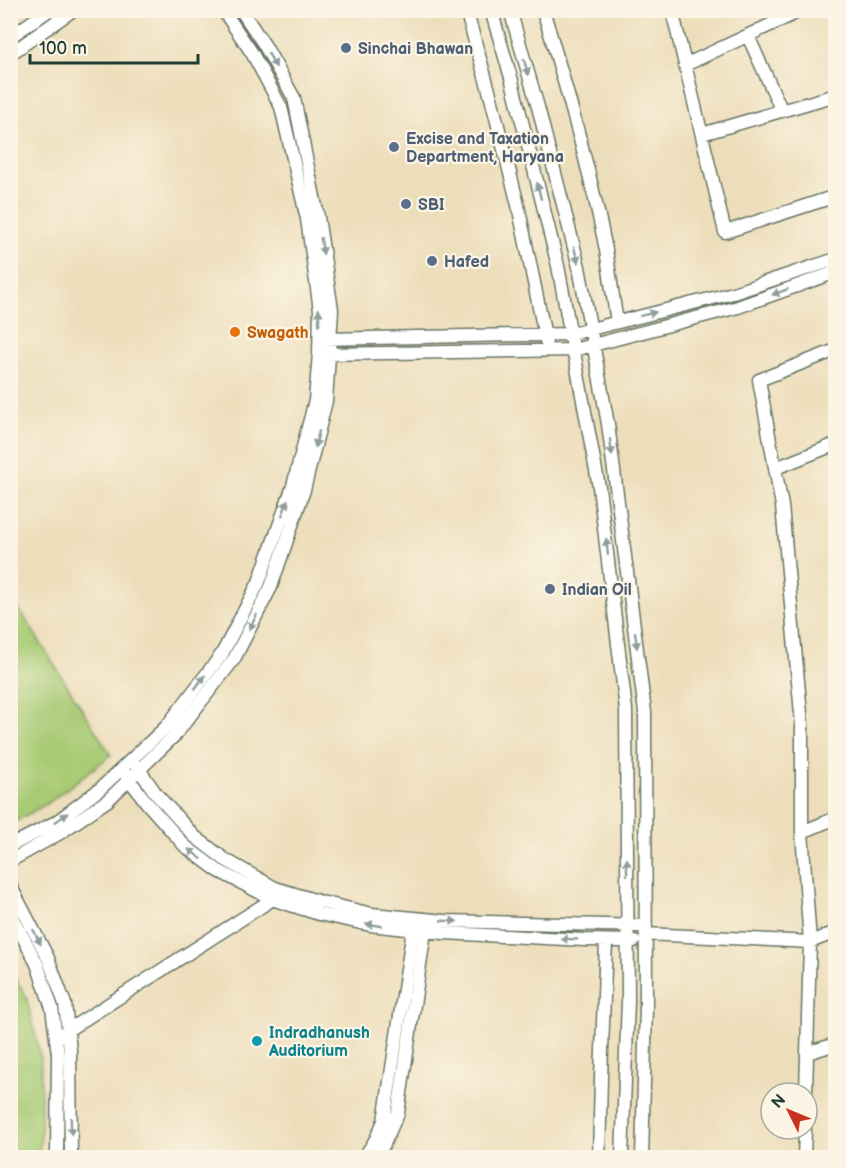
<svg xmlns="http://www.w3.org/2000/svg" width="846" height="1168" font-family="'Balsamiq Sans',sans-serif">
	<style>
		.green { fill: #a7ca73; stroke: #638454; stroke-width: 1.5 }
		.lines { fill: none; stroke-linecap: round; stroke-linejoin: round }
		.minor-casing { stroke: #677563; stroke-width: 15 }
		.minor { stroke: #fff; stroke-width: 12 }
		.oneway { fill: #8f9e9a }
		.service-dot { fill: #5c6f8a; stroke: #fcf5e5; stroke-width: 2 }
		.food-dot { fill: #e8710a; stroke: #fcf5e5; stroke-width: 2 }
		.culture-dot { fill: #0f9aa8; stroke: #fcf5e5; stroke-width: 2 }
		.labels { text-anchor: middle; stroke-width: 4.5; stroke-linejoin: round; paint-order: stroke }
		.service-label { font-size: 16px; font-weight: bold; fill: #4e5e75; stroke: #fcf5e5; text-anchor: start }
		.food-label { font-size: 16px; font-weight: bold; fill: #c56008; stroke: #fcf5e5; text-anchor: start }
		.culture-label { font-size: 16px; font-weight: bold; fill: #0d838f; stroke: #fcf5e5; text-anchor: start }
	</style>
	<rect width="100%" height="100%" fill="#fcf5e5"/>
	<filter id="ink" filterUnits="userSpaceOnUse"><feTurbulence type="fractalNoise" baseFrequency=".0167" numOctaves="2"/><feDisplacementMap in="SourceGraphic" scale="12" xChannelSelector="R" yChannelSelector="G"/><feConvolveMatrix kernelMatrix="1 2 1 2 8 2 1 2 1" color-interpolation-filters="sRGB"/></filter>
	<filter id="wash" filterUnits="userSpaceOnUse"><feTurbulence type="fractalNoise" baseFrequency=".008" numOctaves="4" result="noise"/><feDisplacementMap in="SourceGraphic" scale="24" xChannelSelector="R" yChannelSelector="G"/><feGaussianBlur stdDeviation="1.35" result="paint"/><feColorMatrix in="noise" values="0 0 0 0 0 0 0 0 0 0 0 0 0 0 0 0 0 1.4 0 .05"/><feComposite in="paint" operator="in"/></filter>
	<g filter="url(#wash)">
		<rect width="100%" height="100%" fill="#eddebb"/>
		<path class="green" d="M11,596L111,755L48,803L11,824Z
			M10,969L26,996L41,1058V1138L38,1157H11Z"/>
	</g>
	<g filter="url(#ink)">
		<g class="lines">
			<defs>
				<path id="minor" d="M466,10L490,94L518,205L546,341
					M491,10L512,81L558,266L599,487L626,710L628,1001L622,1158
					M510,10L538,107L579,267L608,424L645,712L646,1007L642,1158
					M543,10C567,89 590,169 606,250C610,274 613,298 617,322
					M672,10L725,232L836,196
					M835,10L836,11
					M748,36L782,111
					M10,37L49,10
					M10,54L73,10
					M685,65L802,10
					M702,134L836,95
					M322,339L571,334L733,293L836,259
					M323,354L574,350L738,307L836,272
					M776,468L836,444
					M136,765L157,795L194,836L224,859L275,888L321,902L372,914L445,921L646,926
					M126,775L147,803L185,846L217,870L272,899L319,914L370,925L444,933L585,940L634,941
					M802,832L836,818
					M10,846L56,822L100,789L167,726L222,654L259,582L293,486L315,400L319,354L320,310L307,219L281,107L252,53L223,10
					M10,861L60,833L108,800L176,734L234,659L271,587L304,490L326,401L332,310L318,217L294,98L265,46L241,10
					M10,885L48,958L65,1004L70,1050L71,1158
					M10,912L37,964L52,1008L58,1054L57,1158
					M646,934L810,942L836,932
					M56,1040L68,1030L276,897
					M807,1053L836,1044
					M806,1093L810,942L802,832V725L782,506L759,380L836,350
					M364,1158L376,1139L384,1121L414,923
					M374,1158L383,1146L398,1113L426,924
					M599,1158L601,1078L606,941
					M804,1158L805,1129"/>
			</defs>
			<use href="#minor" class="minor-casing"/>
			<use href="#minor" class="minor"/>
		</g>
		<defs><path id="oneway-solid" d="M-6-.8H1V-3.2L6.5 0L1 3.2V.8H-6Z" transform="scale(1.5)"/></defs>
		<g class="oneway">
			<use href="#oneway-solid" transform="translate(272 60) rotate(60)"/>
			<use href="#oneway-solid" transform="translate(526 67) rotate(74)"/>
			<use href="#oneway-solid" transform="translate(539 191) rotate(-104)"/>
			<use href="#oneway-solid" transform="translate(322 246) rotate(81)"/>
			<use href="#oneway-solid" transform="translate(576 255) rotate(76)"/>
			<use href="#oneway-solid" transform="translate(780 292) rotate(160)"/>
			<use href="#oneway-solid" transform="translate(648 314) rotate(-14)"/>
			<use href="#oneway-solid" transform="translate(319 317) rotate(-91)"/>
			<use href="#oneway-solid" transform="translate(317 439) rotate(104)"/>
			<use href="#oneway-solid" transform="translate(611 447) rotate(83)"/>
			<use href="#oneway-solid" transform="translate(285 508) rotate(-70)"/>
			<use href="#oneway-solid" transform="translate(607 547) rotate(-97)"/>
			<use href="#oneway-solid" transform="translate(253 622) rotate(117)"/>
			<use href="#oneway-solid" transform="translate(636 640) rotate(83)"/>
			<use href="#oneway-solid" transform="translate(200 682) rotate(-53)"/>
			<use href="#oneway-solid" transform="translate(61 818) rotate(-36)"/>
			<use href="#oneway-solid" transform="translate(195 854) rotate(-143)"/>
			<use href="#oneway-solid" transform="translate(627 867) rotate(-90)"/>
			<use href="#oneway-solid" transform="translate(449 921) rotate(3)"/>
			<use href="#oneway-solid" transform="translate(374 925) rotate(-172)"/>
			<use href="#oneway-solid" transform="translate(37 937) rotate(63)"/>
			<use href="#oneway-solid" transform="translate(569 939) rotate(-177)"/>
			<use href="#oneway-solid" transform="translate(71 1126) rotate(89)"/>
		</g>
	</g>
	<g class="service-dot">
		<circle cx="346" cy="48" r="6"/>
		<circle cx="394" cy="147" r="6"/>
		<circle cx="406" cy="204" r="6"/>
		<circle cx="432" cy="261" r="6"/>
		<circle cx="550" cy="589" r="6"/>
	</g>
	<circle class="food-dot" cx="235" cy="332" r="6"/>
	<circle class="culture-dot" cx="257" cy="1041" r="6"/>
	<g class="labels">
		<g class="service-label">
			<text x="358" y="54">Sinchai Bhawan</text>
			<text x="406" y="144">Excise and Taxation<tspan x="406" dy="18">Department, Haryana</tspan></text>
			<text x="418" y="210">SBI</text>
			<text x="444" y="267">Hafed</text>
			<text x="562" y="595">Indian Oil</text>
		</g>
		<g class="food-label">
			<text x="247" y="338">Swagath</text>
		</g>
		<g class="culture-label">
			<text x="269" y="1038">Indradhanush<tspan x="269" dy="18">Auditorium</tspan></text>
		</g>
	</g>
	<rect width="846" height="1168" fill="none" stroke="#fcf5e5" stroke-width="36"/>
	<g transform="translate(789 1111) rotate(313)"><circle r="28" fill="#fcf5e5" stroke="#a4ab9e" stroke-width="1.5"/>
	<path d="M0-4.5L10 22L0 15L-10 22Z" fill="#c8321e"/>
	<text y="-9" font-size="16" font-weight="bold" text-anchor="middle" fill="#1f3d34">N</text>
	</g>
	<path d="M30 54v9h168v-9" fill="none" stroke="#1f3d34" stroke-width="3"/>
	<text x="39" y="54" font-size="18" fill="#1f3d34" stroke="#fcf5e5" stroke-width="4.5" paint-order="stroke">100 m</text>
</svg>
